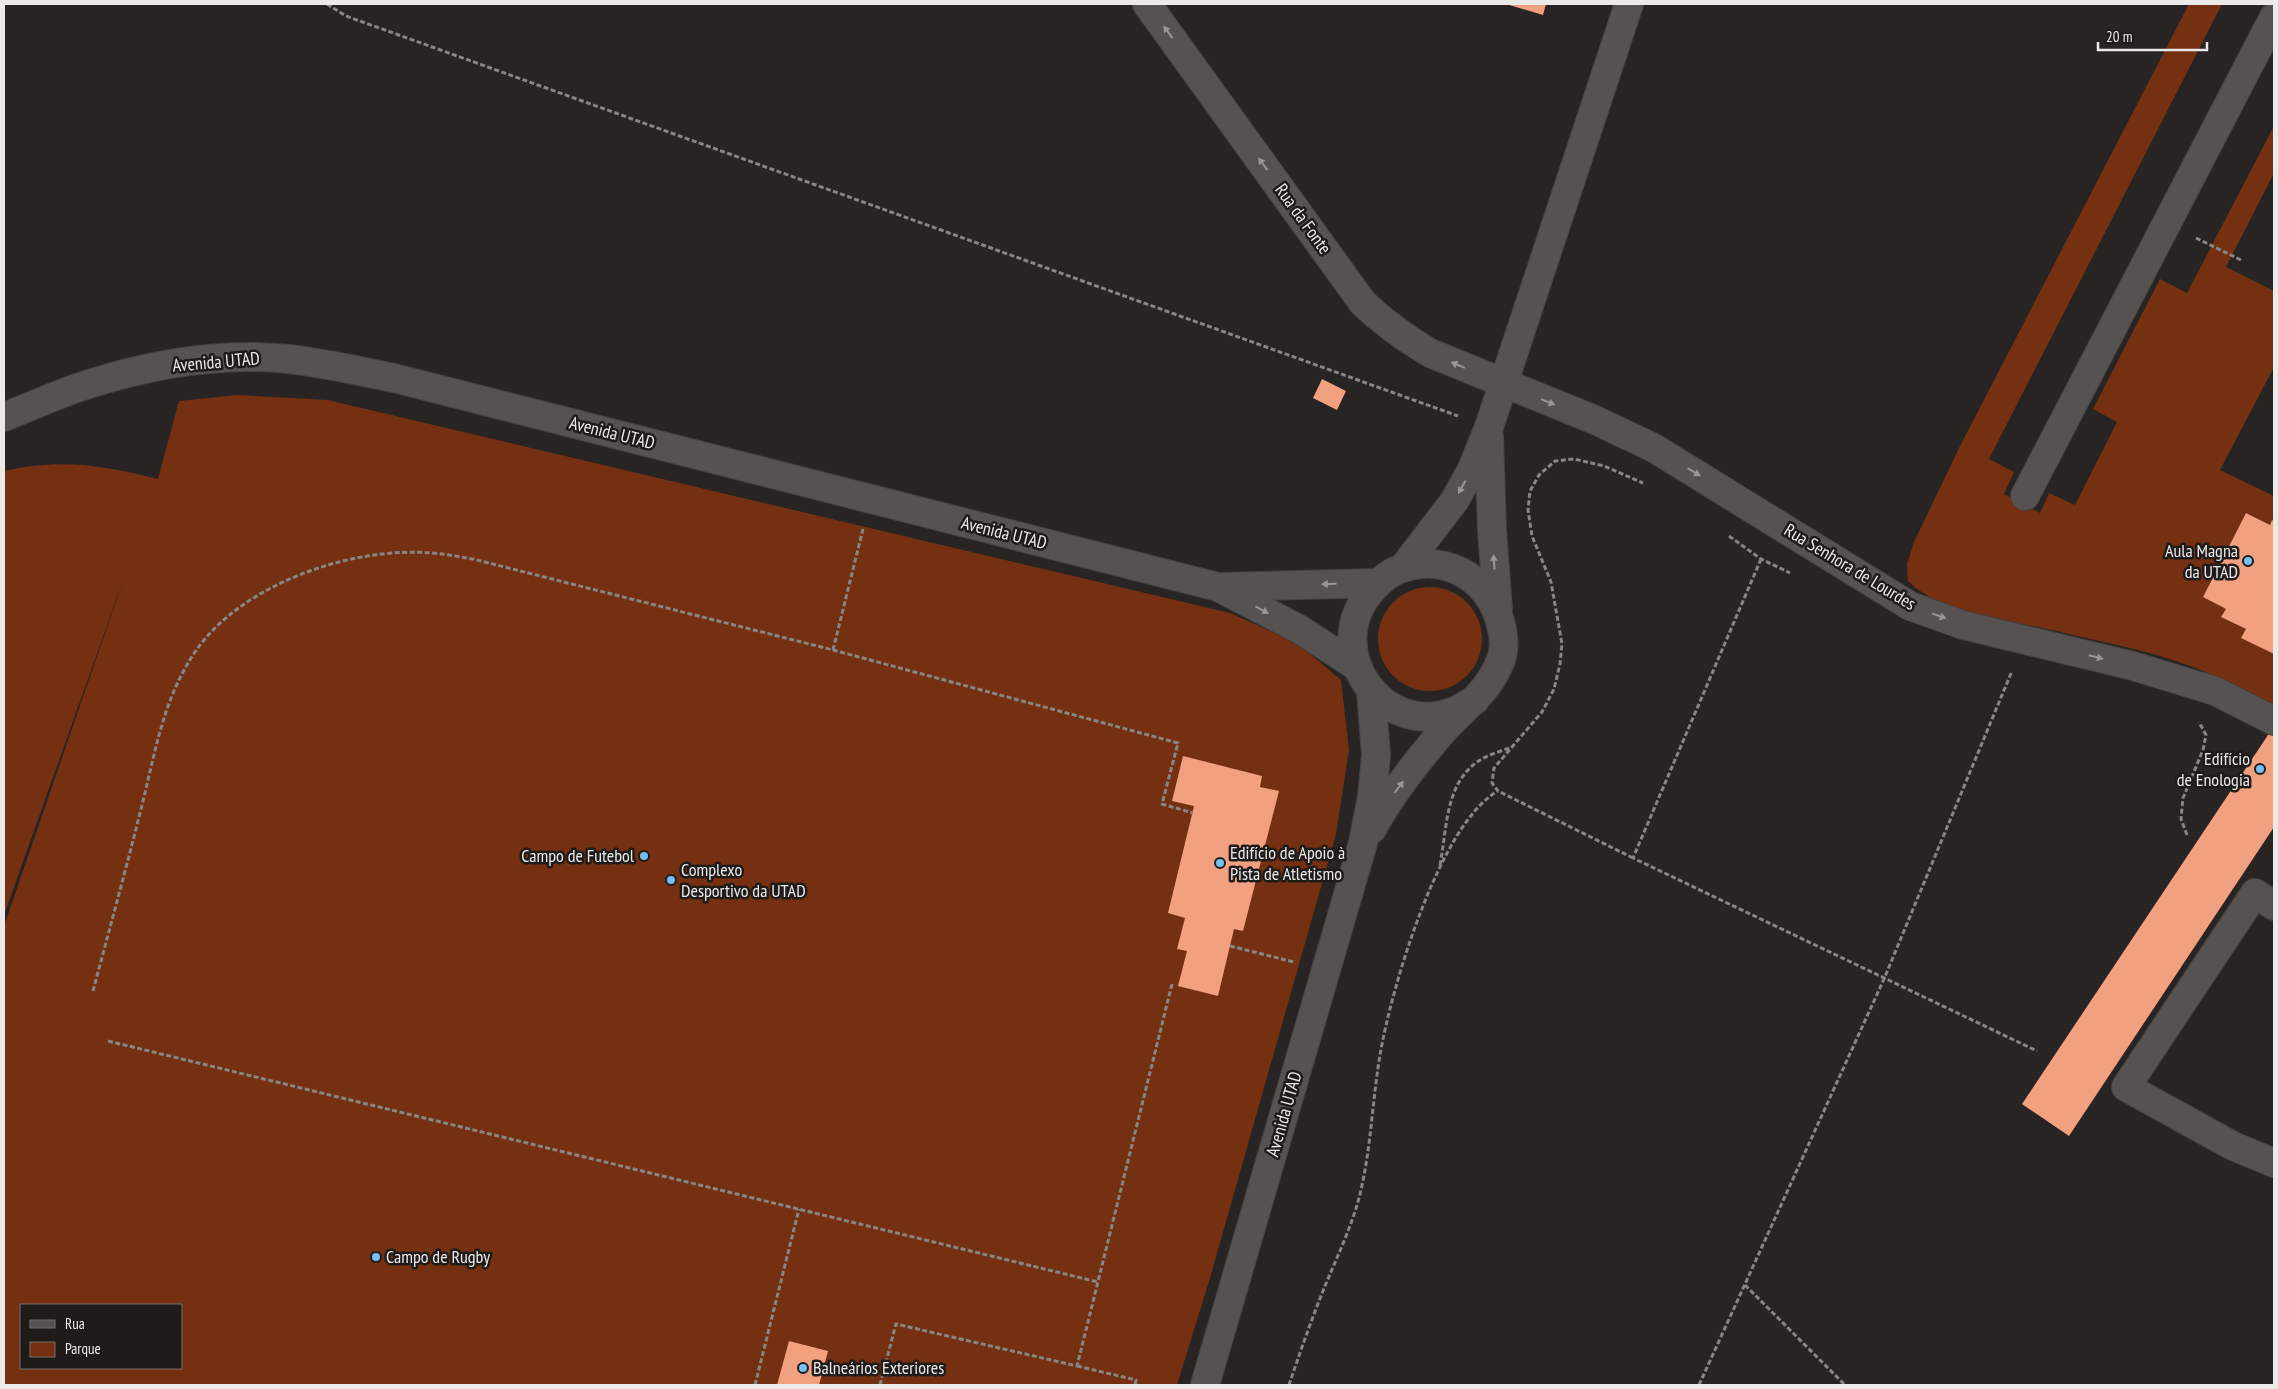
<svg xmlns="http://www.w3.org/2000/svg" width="2278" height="1389" font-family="'PT Sans Narrow',sans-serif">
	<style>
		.green { fill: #743010; fill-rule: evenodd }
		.building { fill: #f1a080 }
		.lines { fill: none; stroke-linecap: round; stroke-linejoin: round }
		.minor-casing { stroke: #454241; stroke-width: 30 }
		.path { stroke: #888685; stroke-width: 3; stroke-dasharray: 5 2.5; stroke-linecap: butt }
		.minor { stroke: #565251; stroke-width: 28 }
		.oneway { fill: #9a9695 }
		.poi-dot { fill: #75c0f6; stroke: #1e1b19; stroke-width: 2 }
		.labels { text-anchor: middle; stroke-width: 5; stroke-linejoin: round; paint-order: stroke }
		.street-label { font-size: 18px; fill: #eceae9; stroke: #1e1b19 }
		.poi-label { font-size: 18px; fill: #eceae9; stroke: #1e1b19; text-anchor: start }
	</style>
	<rect width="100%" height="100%" fill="#272423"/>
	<path class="green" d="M2189,4H2222L1989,459L2014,472L2004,494L2040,513L2049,493L2075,505L2117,422L2093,409L2160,279L2187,293L2274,126V173L2226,267L2274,291V367L2220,470L2274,496V517L2270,525L2246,513L2203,597L2226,609L2222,617L2246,629L2242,638L2274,654V705C2231,681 2186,662 2138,650C2104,642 2071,634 2038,627C1995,618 1941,613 1908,581L1907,564L1914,542L1960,446Z
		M237,395L328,400L1230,613L1297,643L1341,680L1349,750L1336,834L1210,1278L1177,1385H4V926L125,575L4,915V471C58,458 104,465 158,479L179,401ZM21,1305H181V1368H21Z
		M1378 639a52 52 0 1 1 104 0a52 52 0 1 1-104 0Z"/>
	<path class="building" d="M1506,4H1546L1543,15Z
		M1322,379L1346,391L1337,410L1313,398Z
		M2246,513L2270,525L2272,520L2274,521V654L2241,638L2246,629L2221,617L2226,609L2203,597Z
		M2270,732L2274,735V827L2069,1136L2022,1104Z
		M1183,756L1262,776L1260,787L1279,791L1243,931L1234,929L1218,996L1178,986L1187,951L1177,949L1185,918L1168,913L1194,806L1172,801Z
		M789,1341L828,1351L819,1385H777Z"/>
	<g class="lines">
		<defs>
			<path id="minor" d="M1147,4L1363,303C1384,323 1405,338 1430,353L1595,420L1654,448L1910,606L1963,625L2133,666L2215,691L2274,721
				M4,417C32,406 60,393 89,384C152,364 223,352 289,359C324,363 359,371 394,378L1218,587L1299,629L1356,666
				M1489,437L1492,530L1498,609
				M2025,496L2274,17
				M1403,568L1455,500L1472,469L1489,427L1629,4
				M1220,587L1377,583
				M1372,829C1391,794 1417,761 1443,731C1465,706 1487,694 1500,662C1505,651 1504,636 1501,625C1489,575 1440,550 1393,572C1384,577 1377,584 1370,592C1321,651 1383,740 1455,711C1462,708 1469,703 1475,700
				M2274,906L2255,893L2126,1087L2233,1146L2274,1163
				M1205,1385L1363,843L1372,797L1376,755L1371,691"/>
		</defs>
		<use href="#minor" class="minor-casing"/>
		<path class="path" d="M327,4L346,16L1458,416
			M2196,238L2243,261
			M1729,536L1761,559L1790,573
			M1761,559L1633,858L2037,1051
			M833,650L863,529
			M2187,835L2181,819L2183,798L2203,750L2206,735L2199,722
			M1633,858L1498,791L1492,783L1494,768L1542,712L1554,689L1560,664L1562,644L1551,582L1532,536L1528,510L1530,491L1539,475L1555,461L1574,459L1604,466L1643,483
			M1440,865C1447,829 1445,785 1477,762C1487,755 1501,751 1512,747
			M1230,946L1294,962
			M93,991C110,927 128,862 144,797C156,747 165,696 195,652C241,584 352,546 432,553C446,554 460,557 473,559L833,650L1178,743L1162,804L1193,813
			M108,1041L1098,1282
			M1745,1285L1845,1385
			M1077,1366L1136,1380L1135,1385
			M755,1385L799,1209
			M880,1385L896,1324L1077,1366L1172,984
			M1289,1385C1300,1352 1312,1318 1325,1286C1337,1257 1351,1228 1359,1198C1371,1152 1372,1102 1380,1055C1391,990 1439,824 1498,791
			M1699,1385L1884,979L2012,671"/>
		<use href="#minor" class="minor"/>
	</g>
	<defs><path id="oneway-solid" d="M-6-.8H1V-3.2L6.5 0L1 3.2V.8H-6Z" transform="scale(1.25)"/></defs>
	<g class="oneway">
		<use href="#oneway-solid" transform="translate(1168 32) rotate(-126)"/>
		<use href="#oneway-solid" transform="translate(1263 164) rotate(-126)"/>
		<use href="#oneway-solid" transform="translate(1458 365) rotate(-157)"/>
		<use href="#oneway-solid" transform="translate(1548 402) rotate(22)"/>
		<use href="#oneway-solid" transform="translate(1694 472) rotate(31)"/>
		<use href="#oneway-solid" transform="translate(1462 487) rotate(119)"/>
		<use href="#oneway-solid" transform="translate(1494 562) rotate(-94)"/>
		<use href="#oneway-solid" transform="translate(1329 584) rotate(179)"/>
		<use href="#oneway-solid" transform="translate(1262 610) rotate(28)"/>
		<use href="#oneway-solid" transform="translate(1939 616) rotate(20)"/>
		<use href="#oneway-solid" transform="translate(2096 657) rotate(14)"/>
		<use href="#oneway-solid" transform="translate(1399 787) rotate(-53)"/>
	</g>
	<g class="poi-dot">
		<circle cx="2248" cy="561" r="5"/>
		<circle cx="2260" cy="769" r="5"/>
		<circle cx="644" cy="856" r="5"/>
		<circle cx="1220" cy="863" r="5"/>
		<circle cx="671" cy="880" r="5"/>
		<circle cx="376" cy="1257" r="5"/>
		<circle cx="803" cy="1368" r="5"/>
	</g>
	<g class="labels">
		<g class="street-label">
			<text transform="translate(1303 219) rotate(54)" y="6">Rua da Fonte</text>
			<text transform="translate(216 362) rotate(-5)" y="6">Avenida UTAD</text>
			<text transform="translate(612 433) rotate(14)" y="6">Avenida UTAD</text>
			<text transform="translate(1004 533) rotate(14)" y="6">Avenida UTAD</text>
			<text transform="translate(1850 567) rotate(31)" y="6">Rua Senhora de Lourdes</text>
			<text transform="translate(1284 1114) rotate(-74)" y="6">Avenida UTAD</text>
		</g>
		<g class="poi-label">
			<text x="2238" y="557" text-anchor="end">Aula Magna<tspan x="2238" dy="21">da UTAD</tspan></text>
			<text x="2250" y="765" text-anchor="end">Edifício<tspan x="2250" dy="21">de Enologia</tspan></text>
			<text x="1230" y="859">Edifício de Apoio à<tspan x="1230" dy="21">Pista de Atletismo</tspan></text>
			<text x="634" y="862" text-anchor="end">Campo de Futebol</text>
			<text x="681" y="876">Complexo<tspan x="681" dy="21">Desportivo da UTAD</tspan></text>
			<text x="386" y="1263">Campo de Rugby</text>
			<text x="813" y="1374">Balneários Exteriores</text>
		</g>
	</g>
	<rect width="2278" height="1389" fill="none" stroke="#eceae9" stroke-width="10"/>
	<rect x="20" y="1304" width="162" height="65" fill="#1e1b19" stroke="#706e6c"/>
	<rect x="30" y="1320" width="25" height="8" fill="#565251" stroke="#706e6c"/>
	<text x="65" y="1329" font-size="15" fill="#eceae9">Rua</text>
	<rect x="30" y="1342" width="25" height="15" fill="#743010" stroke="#706e6c"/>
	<text x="65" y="1354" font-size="15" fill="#eceae9">Parque</text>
	<path d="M2098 42v8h109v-8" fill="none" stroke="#eceae9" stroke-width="2.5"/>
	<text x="2106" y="42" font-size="15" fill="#eceae9" stroke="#1e1b19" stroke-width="4" paint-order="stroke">20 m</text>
</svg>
